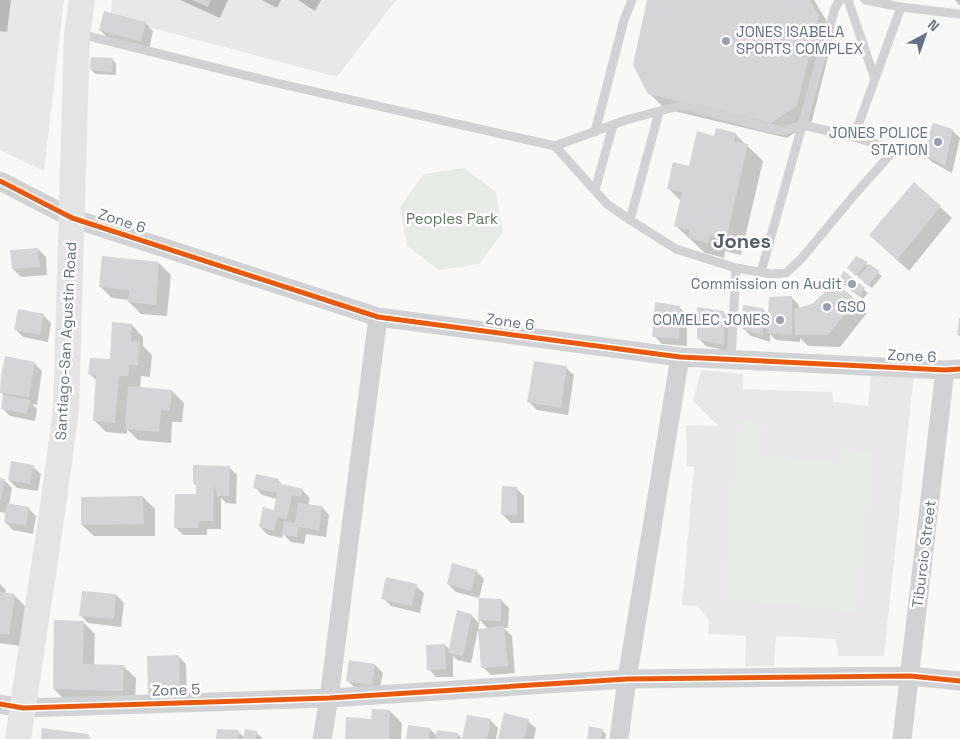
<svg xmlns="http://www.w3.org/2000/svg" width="960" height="739" font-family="'Space Grotesk',sans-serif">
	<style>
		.built { fill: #e8e8e9 }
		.green { fill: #e6ebe5 }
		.shadow { fill: #0003 }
		.building { fill: #d4d5d7 }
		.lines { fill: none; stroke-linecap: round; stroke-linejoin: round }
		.lane { stroke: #d1d2d3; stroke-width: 9 }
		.street { stroke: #d1d2d3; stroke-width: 19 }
		.secondary { stroke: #e3e4e4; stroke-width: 26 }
		.cycleway-casing { stroke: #fff; stroke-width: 8 }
		.cycleway { stroke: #e8590c; stroke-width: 5 }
		.poi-dot { fill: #98a1b0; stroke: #fff; stroke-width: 2 }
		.labels { text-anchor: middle; stroke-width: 5; stroke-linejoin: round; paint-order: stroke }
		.poi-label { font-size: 15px; fill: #657289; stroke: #fff; text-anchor: end }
		.park-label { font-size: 15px; fill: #617a61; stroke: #fff }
		.street-label { font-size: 15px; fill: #657289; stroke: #fff }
		.district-label { font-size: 20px; font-weight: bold; fill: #545d6e; stroke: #fff }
	</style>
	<rect width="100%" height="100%" fill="#f8f8f7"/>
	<path class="built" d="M0,0H64L44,171L0,150Z
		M112,0H396L337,77L111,17Z
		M701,370L743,374V389L832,392L833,402L868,406L871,371L914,373L884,656H838L836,639L776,636L774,666H745L746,636L708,634L709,621L698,606L682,605L694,467L687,466L686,425L718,426L693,401Z"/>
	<path class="green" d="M464,168L496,192L503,232L479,264L439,270L407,246L400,207L424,174Z
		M740,420L763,423L760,454L843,463L845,449L872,451L857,612L723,598Z"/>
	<path class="shadow" d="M0,0H11L7,32L0,31Z
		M180,0H228L220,18Z
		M262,0H281L277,8Z
		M298,0H321L315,11Z
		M648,0H814L834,33L812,121L787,138L665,109L649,93Z
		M955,0H960V5H959Z
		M145,23L153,31L149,49L108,38L100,30Z
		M113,60L116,63V75L95,74L92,70Z
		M952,130L960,138L952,173L932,162L924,154Z
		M735,134L763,161L741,255L725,251L724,258L705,253L676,226L681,201L668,188L690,168L715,137Z
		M940,207L952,218L909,271L883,247Z
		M38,249L46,257L47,275L21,277L13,269Z
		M857,257L882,276L872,288L849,268Z
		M159,263L171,275L167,316L141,314L129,302L130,300L112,298L100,286Z
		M844,273L868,293L863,299L843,283Z
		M791,297L799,305V309L855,301L867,313L840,347L808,346L800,338V342L776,340L770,334V342L751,336L743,328L763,309L769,315Z
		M679,307L687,315V346L662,344L654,336Z
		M723,312L731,320V352L706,346L698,338Z
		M43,315L51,323L48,342L23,337L15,329Z
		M132,325L143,337V346L152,355L150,377L141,376L140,389L172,391L184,403L182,422H172L171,443L138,440L127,429V434L106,432L94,420L97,381L90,374L111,361Z
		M34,363L42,371L37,405L32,404L37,409L35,421L10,416L2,408L4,396L1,392Z
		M566,368L574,375L568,415L537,410L529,402Z
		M33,467L41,474L38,491L17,488L9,480Z
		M229,467L237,475L236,504L226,503L221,498V529H207V535H183L175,527L197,496V487L194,483Z
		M0,479L4,480L12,488L9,505L28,508L36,516L33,534L13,530L5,522L6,513L0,512Z
		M278,480L283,486L302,490L310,498L308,505L322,507L329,515L326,537L306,534L304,544L291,542L283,534L282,538L268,535L260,527L274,511L277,499L262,495L255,487Z
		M516,488L524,496V523H511L503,515Z
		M143,497L155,509V536H94L82,525Z
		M476,571L484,579L479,598L456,592L448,584Z
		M0,584L6,590L5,594L14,595L26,607L20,646L0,643Z
		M416,586L424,593L420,613L391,606L383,598Z
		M116,595L124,603L121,627L88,623L80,615Z
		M480,599L501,600L509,608L508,628H504L512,636L515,673L491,675L483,667L488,629L480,620L471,663L457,660L453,656V677H436L429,669L445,645L450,650L471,615L479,623Z
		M83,622L95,634L94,666L124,667L136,678L135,703L66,701L54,689Z
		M178,656L186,664L187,700L157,701L149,693Z
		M375,665L383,673L379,692L355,688L347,680Z
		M390,711L402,723L401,739H346L372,721Z
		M490,720L498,728L496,739H463Z
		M528,721L536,728L534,739H499Z
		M430,729L437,736L458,734L462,739H408Z
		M602,730L606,734L605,739H588Z
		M238,732L245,738L256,732L263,739H218Z"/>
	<path class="building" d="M192,0H211L208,7Z
		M647,0H810L819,16L797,106L771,123L648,94L633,65Z
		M104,11L146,22L141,42L99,30Z
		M91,57L113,58L112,72L90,70Z
		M933,123L953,129L945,166L922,154Z
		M716,128L736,133L734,141L748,144L726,240L710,236L708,243L688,238L690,230L674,226L682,192L667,189L673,162L689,166L697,131L714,136Z
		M914,182L941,206L897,260L869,235Z
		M38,248L40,267L12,269L10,250Z
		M102,256L159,262L156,305L128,302L129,290L99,287Z
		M856,256L868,262L856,276L847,268Z
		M869,264L880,271L868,286L858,277Z
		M844,271L865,288L859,297L838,280Z
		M836,282L856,300L828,335H795L794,309L812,304Z
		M792,296V335L767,333L769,297Z
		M655,302L680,306L679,339L652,337Z
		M743,305L763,308V335L742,329Z
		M697,307L724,311V345L697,339Z
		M18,309L44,314L40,335L14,330Z
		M959,318H960V336L957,335Z
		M112,322L132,324L131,341L140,342L138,365H129L128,376H119L115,423L93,421L96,375L88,374L90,358L110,359Z
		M5,356L35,362L29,397L0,393L1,376Z
		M534,361L567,366L561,408L527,402Z
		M128,386L172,390L170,411L161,410L159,432L125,429Z
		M3,395L30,400L27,414L1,409Z
		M11,461L34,465L30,484L8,480Z
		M193,465L230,466L229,496H217L214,485L213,521H199V528H174L175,494H196V484H193Z
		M256,474L279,479L278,483L303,489L301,497L292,495L287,519L277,517L274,531L259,527L263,507L274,510L277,493L253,488Z
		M0,478L5,479L1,500H0Z
		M502,486L517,487V515H501Z
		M143,496L144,524L81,525V497Z
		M7,503L29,507L26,526L4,522Z
		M298,503L322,506L319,530L298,527L297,537L282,535L284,521L295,523Z
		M452,563L477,570L471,591L447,584Z
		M386,577L417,584L412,606L381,599Z
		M82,591L116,594L114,619L79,616Z
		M0,592L15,594L9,635L0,634Z
		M479,598L501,599V621L478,620Z
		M457,610L472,614L463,656L448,653Z
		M54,620L84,621L83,664L124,665L123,691L53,689Z
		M504,626L508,666L481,668L478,629Z
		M445,644L446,669L427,670L426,645Z
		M179,655L180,693L148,694L147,656Z
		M349,660L375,664L372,685L346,681Z
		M372,709L390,710L389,739H345L346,717L371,719Z
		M504,713L529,719L524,739H498Z
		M467,715L491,719L487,739H462Z
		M408,725L430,728L429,739H406Z
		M589,726L603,729L601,739H587Z
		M42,728L88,734L91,739H41Z
		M217,729L239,730L238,739H216Z
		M245,729L257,731L256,739H243Z
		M437,730L458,733L457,739H435Z"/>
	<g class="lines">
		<path class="lane" d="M848,0L875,79
			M865,0L901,7L960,14
			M80,34L281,84L555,146L626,120L682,105L782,131L803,125L854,137
			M595,132L624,20L632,0
			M555,146L607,204L630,220L676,249L736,268L771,274L786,273L802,258L855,194L890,155L886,147L854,137L901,7
			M595,190L613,125
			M630,220L659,112
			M761,272L835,8L840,0
			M731,359L736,268"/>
		<path class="street" d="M0,181L72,218L378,317L680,357L945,370L960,369
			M0,704L23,708L329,698L627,679L910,676L960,681
			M322,739L329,698L378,317
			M619,739L627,679L680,357
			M902,739L945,370"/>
		<path class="secondary" d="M18,739L51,520L66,410L77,33L82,0"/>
		<defs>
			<path id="cycleway" d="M0,181L72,218L378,317L680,357L945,370L960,369
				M0,704L23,708L329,698L627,679L910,676L960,681"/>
		</defs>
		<use href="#cycleway" class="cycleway-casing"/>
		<use href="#cycleway" class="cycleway"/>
	</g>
	<g class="poi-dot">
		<circle cx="726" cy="41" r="5"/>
		<circle cx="938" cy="142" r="5"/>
		<circle cx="852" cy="284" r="5"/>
		<circle cx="827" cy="307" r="5"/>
		<circle cx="780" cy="320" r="5"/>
	</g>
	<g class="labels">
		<g class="poi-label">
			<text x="736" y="37" text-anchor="start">JONES ISABELA<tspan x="736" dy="17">SPORTS COMPLEX</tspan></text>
			<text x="928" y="138">JONES POLICE<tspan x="928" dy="17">STATION</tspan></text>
			<text x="842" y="289">Commission on Audit</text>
			<text x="837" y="312" text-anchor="start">GSO</text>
			<text x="770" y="325">COMELEC JONES</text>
		</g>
		<g class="park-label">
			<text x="452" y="224">Peoples Park</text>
		</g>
		<g class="street-label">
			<text transform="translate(122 221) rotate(18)" y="5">Zone 6</text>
			<text transform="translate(510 322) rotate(8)" y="5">Zone 6</text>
			<text transform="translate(66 341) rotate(-87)" y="5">Santiago-San Agustin Road</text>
			<text transform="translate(912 356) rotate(3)" y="5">Zone 6</text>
			<text transform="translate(924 554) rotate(-83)" y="5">Tiburcio Street</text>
			<text transform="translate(176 690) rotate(-2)" y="5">Zone 5</text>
		</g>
		<g class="district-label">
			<text x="742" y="248">Jones</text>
		</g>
	</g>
	<g transform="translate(925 35) rotate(41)" stroke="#ffffff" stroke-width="4" paint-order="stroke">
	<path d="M0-4L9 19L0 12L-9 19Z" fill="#657289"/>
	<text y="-8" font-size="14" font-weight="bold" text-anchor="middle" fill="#657289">N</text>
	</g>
</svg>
